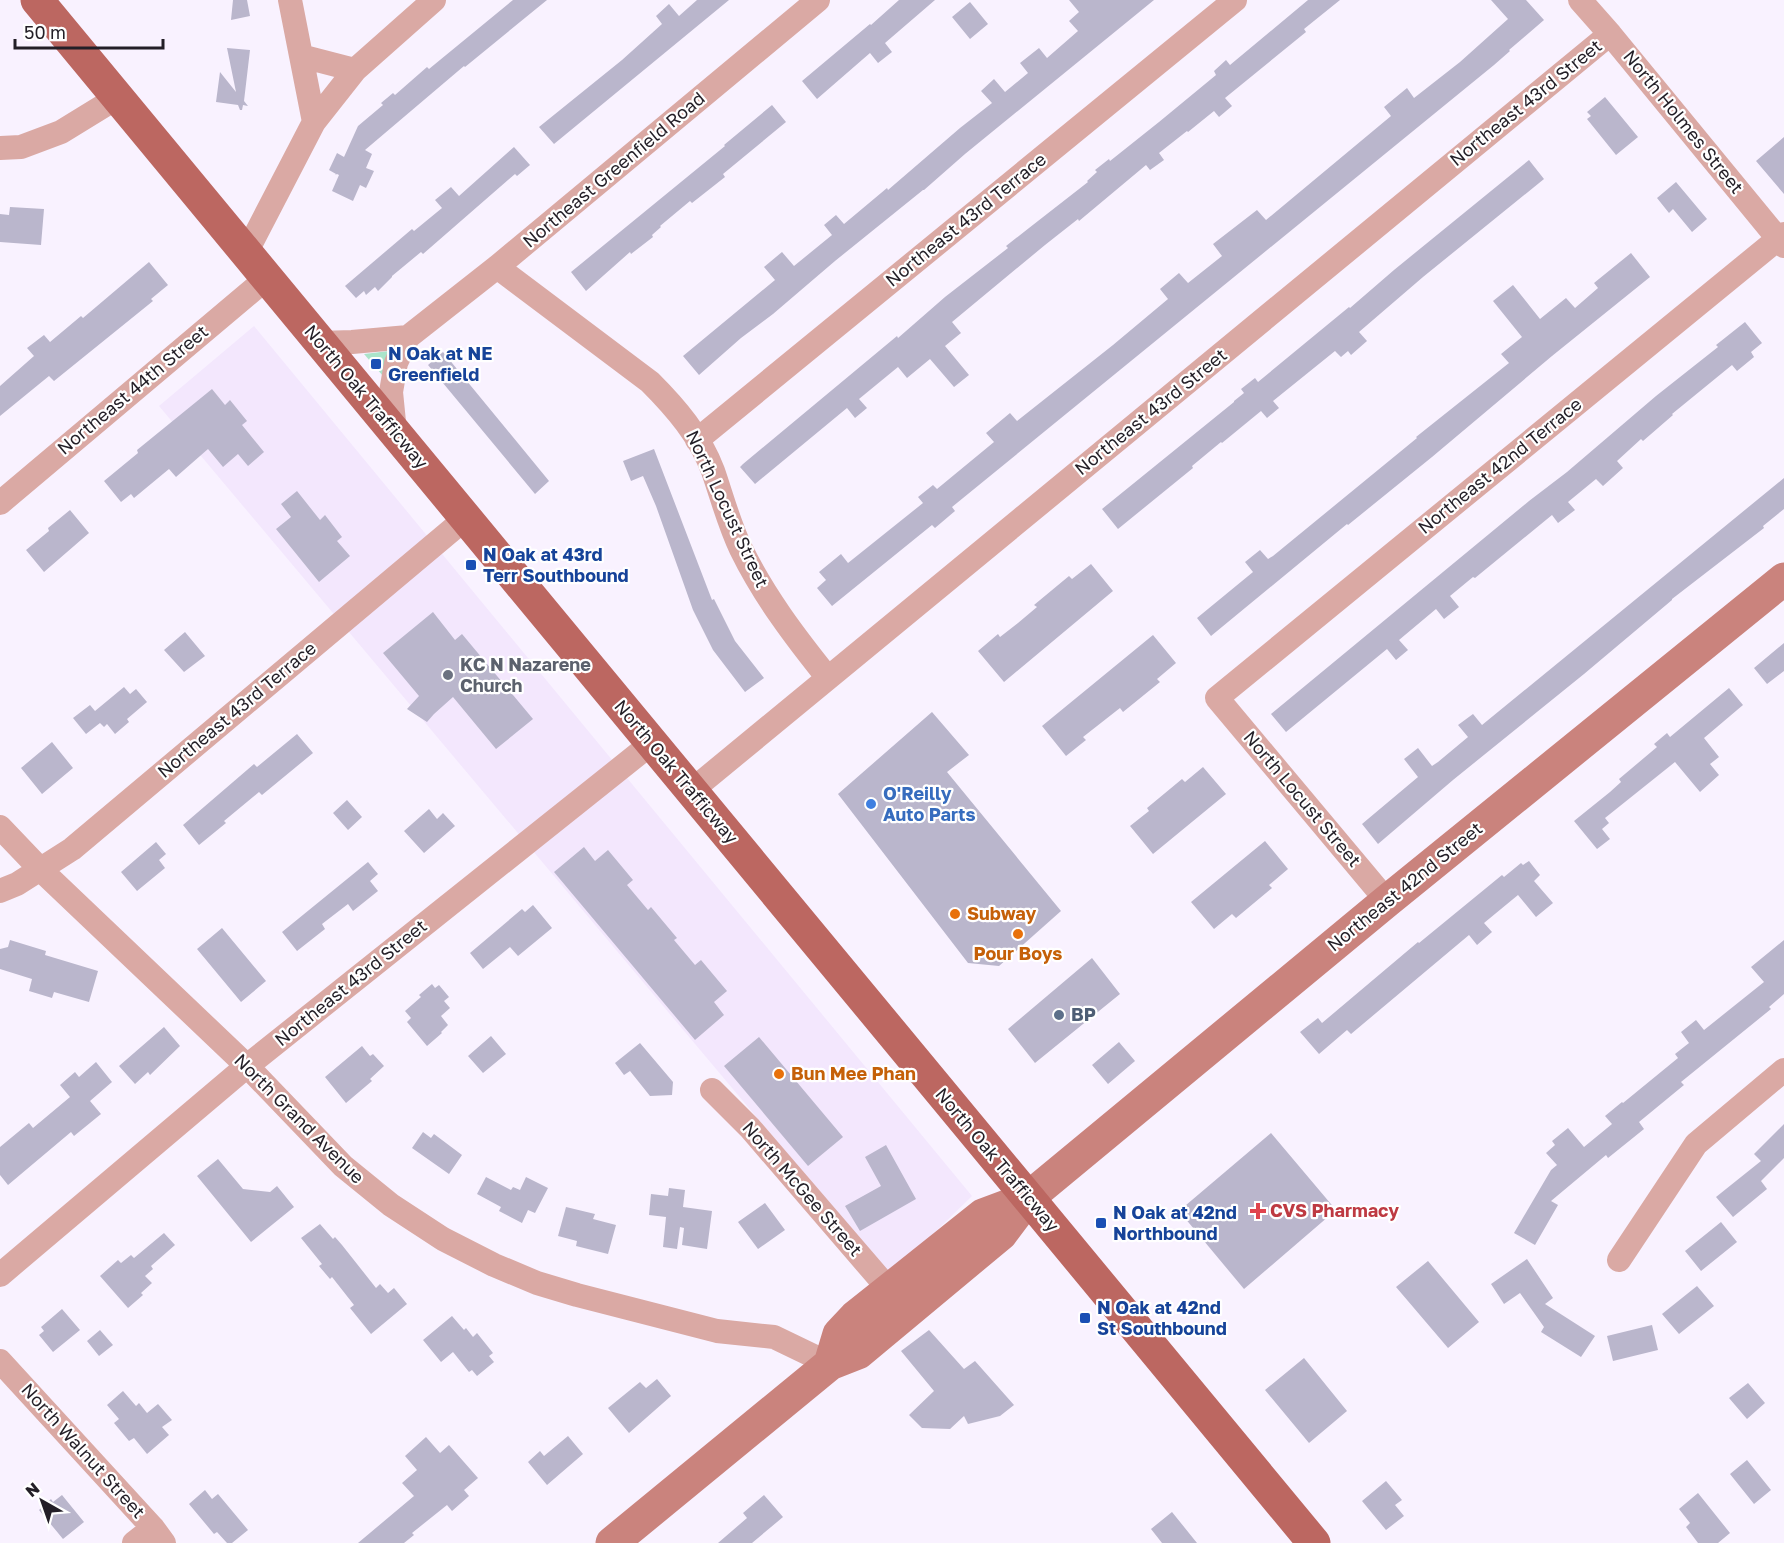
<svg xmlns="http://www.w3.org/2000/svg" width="1784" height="1543" font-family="'Golos Text',sans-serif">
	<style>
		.built { fill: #f3e7fd }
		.green { fill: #abe4ca }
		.building { fill: #bab6cc }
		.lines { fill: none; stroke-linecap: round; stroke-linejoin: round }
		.street { stroke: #daa9a4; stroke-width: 24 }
		.secondary { stroke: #ca837d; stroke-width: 33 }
		.primary { stroke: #bc6761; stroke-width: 33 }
		.transit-dot { fill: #1a4fb4; stroke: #fff; stroke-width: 2 }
		.worship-dot { fill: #6b7280; stroke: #fff; stroke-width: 2 }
		.shop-dot { fill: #3f7fe0; stroke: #fff; stroke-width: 2 }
		.food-dot { fill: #e8710a; stroke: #fff; stroke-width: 2 }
		.service-dot { fill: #5c6f8a; stroke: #fff; stroke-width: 2 }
		.health-dot { fill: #e0444e; stroke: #fff; stroke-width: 2 }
		.labels { text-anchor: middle; stroke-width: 4.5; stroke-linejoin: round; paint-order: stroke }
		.street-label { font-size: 18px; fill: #231f27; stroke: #fff }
		.transit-label { font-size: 18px; font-weight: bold; fill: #164399; stroke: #fff; text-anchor: start }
		.worship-label { font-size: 18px; font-weight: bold; fill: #5b616d; stroke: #fff; text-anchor: start }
		.shop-label { font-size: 18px; font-weight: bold; fill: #366cbe; stroke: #fff; text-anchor: start }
		.food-label { font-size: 18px; font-weight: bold; fill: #c56008; stroke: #fff; text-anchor: start }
		.service-label { font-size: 18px; font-weight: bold; fill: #4e5e75; stroke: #fff; text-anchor: start }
		.health-label { font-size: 18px; font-weight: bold; fill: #be3a42; stroke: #fff; text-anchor: start }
	</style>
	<rect width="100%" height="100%" fill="#f9f2ff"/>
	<path class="built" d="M254,326L972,1196L890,1276L159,406Z"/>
	<path class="green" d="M389,351L383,376L364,354Z"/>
	<path class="building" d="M233,0H247L250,16L231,20Z
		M513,0H547L465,67L464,66L365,150L372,154L366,168L374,171L366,188L360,185L353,201L332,191L339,175L337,174L335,175L336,174L329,170L337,153L344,157L358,126L383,105L381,103L393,93L395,95L427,67L429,69Z
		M697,0H729L554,144L539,127L622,60L662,24L656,16L669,4L679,16Z
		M899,0H935L885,43L892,52L878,63L870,53L817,99L802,81L870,24L871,25Z
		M1069,0H1154L965,154L924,190H923L835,261L773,314L741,338L699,375L683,356L775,280L764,267L782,252L794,266L832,235L824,225L836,215L844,224L887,188L888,190L960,128L992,103L981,91L994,79L1005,92L1028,73L1020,63L1039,48L1047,58L1078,31L1069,21L1079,12Z
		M1308,0H1340L1304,29L1306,32L1225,98L1232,106L1219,117L1214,111L1188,132L1187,131L1159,153L1164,160L1150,170L1146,165L1079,221L1078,219L1045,245L952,322L961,333L945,346L969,375L954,387L930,359L907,378L898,367L859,399L867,408L855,418L847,408L755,484L740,467L743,464L897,336L898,338L945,297L1008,248L1006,246L1029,228L1088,182L1087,181L1097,172L1095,170L1109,159L1110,161L1159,122L1216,75L1214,71L1226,60L1230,65Z
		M1491,0H1526L1544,20L1509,50L1510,51L1494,65L952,507L955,511L935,528L932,525L832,606L817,588L826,580L819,572L841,554L848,563L923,503L918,497L933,485L937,489L994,442L986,433L1010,413L1017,421L1113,345L1168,299L1160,289L1179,273L1188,283L1222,256L1213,244L1257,210L1266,220L1391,116L1384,107L1407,88L1414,98L1460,62L1508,19Z
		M970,2L988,24L970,39L952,17Z
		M227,48L250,50L244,101L248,106L243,105L242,110H240L238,105L216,102L220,72L236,92Z
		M1605,97L1638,137L1616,155L1587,119L1591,116L1587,112Z
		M772,105L786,122L723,174L725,177L692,203L690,201L660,226L661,227L652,235L653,237L631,254L630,252L586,291L571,272L725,146L724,145Z
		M1784,137V194L1756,161Z
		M514,147L530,165L517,176L515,174L423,254L421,252L392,276V277L378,291L375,287L366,295L364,291L356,298L345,286L412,229L414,231L442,208L435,200L451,187L459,196Z
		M1529,160L1544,179L1423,277L1359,332L1367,341L1351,355L1348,351L1341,357L1335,351L1273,401L1279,408L1267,418L1261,411L1222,443L1221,442L1192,466L1193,468L1118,529L1102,509L1234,402V401L1244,393L1241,389L1255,378L1258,382L1349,307L1350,308L1394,270Z
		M1676,182L1707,219L1692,232L1673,209L1669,213L1657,198Z
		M10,207L44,209L41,245L0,242V214L9,215Z
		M1631,253L1650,277L1552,356L1432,457L1348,525L1347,524L1211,636L1197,618L1253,572L1245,562L1260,550L1268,559L1273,556L1417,438L1416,437L1509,363L1501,354L1522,337L1493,301L1513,285L1540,319L1566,298L1575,308L1598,288L1594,283Z
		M149,262L168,285L151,299L153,301L54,381L49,376L0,416V386L34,356L27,348L44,335L50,342L81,316L83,318Z
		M1745,322L1762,343L1751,352L1754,357L1737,371L1732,365L1672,414L1673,415L1643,441L1641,439L1617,461L1623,468L1603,486L1596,479L1568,502L1575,510L1558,523L1552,515L1475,578L1473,577L1450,596L1459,607L1444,619L1436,609L1399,640L1408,650L1396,660L1387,649L1286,732L1271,714L1529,501L1567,472L1656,396L1718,347L1716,345Z
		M443,352L549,481L535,494L428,365Z
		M212,389L225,405L230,400L247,421L242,425L264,452L248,466L238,454L223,467L208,449L176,477L169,469L134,498L131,494L121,502L104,481L138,453L137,450Z
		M654,449L712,600L714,599L735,641L764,678L745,692L713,650L693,610L656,506L643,476L631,481L623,461Z
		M1784,478V509L1763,526L1764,528L1672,599V600L1584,674L1453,780L1378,844L1362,824L1418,777L1404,759L1418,748L1432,766L1438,762L1468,737L1458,725L1473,714L1482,725Z
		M297,491L320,520L325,515L342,537L337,541L350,556L319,582L276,529L291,517L281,504Z
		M70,510L89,533L44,572L26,550L49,531L48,528Z
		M1091,564L1113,591L1004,682L978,651L998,634L1000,637L1018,623L1037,607L1034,605L1069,576L1072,579Z
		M433,612L455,640L462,634L533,719L496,749L453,697L434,714L427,722L407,709L419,696L383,653Z
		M185,632L205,656L184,672L164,650Z
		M1153,635L1176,663L1157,679L1160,682L1123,712L1120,708L1083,737L1086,740L1066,756L1042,726Z
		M1784,643V671L1767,684L1754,668Z
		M124,687L130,694L136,689L147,702L127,719L129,722L115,734L107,724L104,727L100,723L86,734L73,718L90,705L95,711Z
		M1729,688L1743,705L1704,738L1719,757L1710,764L1719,775L1700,792L1675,762L1605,818L1609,823L1602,829L1610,839L1597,849L1574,821L1610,792L1621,782L1619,779L1657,747L1654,744L1667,733L1670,737Z
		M932,712L969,755L947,772L1061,911L999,966L968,963L838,794Z
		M297,734L313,753L262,795L259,792L224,821L226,823L199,845L183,825L254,764L257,767Z
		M52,742L73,768L42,794L21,768Z
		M1203,767L1226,794L1153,854L1130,826L1149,811L1147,808L1182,779L1185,782Z
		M347,800L362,817L348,830L333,813Z
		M429,809L437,819L443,813L455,826L424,853L404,831Z
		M1265,841L1288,869L1269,885L1272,888L1236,918L1232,914L1214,929L1191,902Z
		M156,842L166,854L159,860L165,868L137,891L121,872Z
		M584,847L595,861L608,850L633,880L627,885L648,910L651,907L677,938L674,940L695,965L701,960L727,991L714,1002L724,1015L695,1040L554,872Z
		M1529,861L1540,875L1534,881L1553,903L1536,917L1518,895L1484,923L1492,932L1477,945L1469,935L1351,1034L1347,1030L1319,1054L1300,1032L1318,1018L1322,1023L1418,942L1419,943L1502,875L1504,877L1521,863L1523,865Z
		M368,862L378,874L370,881L378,891L353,911L348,904L322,924L325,929L297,951L282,932Z
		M533,905L552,928L518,956L510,947L483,969L470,953L522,909L525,912Z
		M222,928L266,981L241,1002L197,949Z
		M10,940L46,951L45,955L98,971L89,1002L54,992L52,998L29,991L32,979L0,969V949L8,947Z
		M1784,940V994L1769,1007L1771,1009L1681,1082L1684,1085L1639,1122L1644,1129L1608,1158L1606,1155L1551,1201L1558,1205L1535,1245L1514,1233L1551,1170L1557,1165L1546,1153L1555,1145L1552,1141L1568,1128L1584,1147L1612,1124L1605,1116L1622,1102L1623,1103L1678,1058L1675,1054L1689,1043L1681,1032L1696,1020L1704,1030L1764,982L1751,967Z
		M1092,958L1120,994L1035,1063L1008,1029Z
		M432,984L435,988L439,985L449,997L444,1001L450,1008L441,1016L448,1025L441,1032L442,1033L427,1046L407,1022L411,1018L405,1011L421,997L419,995Z
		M164,1027L180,1046L150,1075L148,1072L135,1084L119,1066Z
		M491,1036L506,1054L483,1073L468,1056Z
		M759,1037L843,1137L808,1166L724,1066Z
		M1119,1042L1135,1061L1108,1084L1092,1065Z
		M640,1043L673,1082L672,1095L650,1096L630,1071L624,1075L615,1063Z
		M362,1046L370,1056L373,1054L384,1066L370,1079L372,1081L346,1103L325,1077Z
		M96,1062L112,1082L90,1101L101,1114L74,1136L71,1132L8,1185L0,1175V1147L29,1123L33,1128L70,1097L60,1085L75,1072L79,1077Z
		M1784,1124V1158L1761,1181L1767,1189L1733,1217L1716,1197L1761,1161L1754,1154Z
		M423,1132L431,1138L434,1134L462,1155L449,1174L412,1148Z
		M1271,1133L1336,1210L1244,1289L1179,1211Z
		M886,1145L916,1199L860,1231L845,1206L881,1186L865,1157Z
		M218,1159L243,1189L270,1192L277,1186L294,1207L251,1242L197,1176Z
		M486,1177L511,1190L513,1187L520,1190L526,1177L548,1188L535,1213L528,1210L522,1223L499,1211L501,1207L477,1194Z
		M669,1188L685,1190L683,1207L712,1211L707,1249L682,1245L684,1228L680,1227L677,1249L663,1247L666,1217L649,1215L651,1194L668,1196Z
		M765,1203L785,1230L758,1249L738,1222Z
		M566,1207L595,1214L593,1219L616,1225L608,1254L576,1246L577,1241L558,1236Z
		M1721,1222L1737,1242L1701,1271L1685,1251Z
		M320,1224L333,1239L335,1237L342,1245L376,1288L380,1284L388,1293L394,1288L407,1304L371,1334L350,1308L354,1305L332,1277L330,1279L319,1266L322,1264L301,1238Z
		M164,1233L175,1245L151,1266L153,1269L145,1276L152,1283L141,1293L143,1295L128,1308L100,1276L118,1260L121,1263L131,1255L134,1258Z
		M1527,1259L1553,1298L1545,1304L1595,1336L1581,1357L1541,1332L1544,1327L1520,1293L1504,1304L1491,1284Z
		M1428,1261L1479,1322L1448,1348L1396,1287Z
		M1697,1286L1714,1306L1679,1334L1662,1314Z
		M62,1309L80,1330L53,1352L39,1335L44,1331L41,1327Z
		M452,1316L464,1330L466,1328L473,1337L477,1333L493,1353L489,1356L494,1362L477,1376L472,1370L469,1372L453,1352L441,1362L423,1340Z
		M1652,1325L1658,1350L1613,1361L1607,1336Z
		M100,1330L113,1345L99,1356L87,1341Z
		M929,1330L964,1369L975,1361L1014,1405L1000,1416L968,1424L964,1416L950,1429L922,1428L909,1415L934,1391L901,1351Z
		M1304,1358L1347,1411L1309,1443L1265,1390Z
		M657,1379L671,1396L629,1433L608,1408L640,1382L646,1388Z
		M1748,1383L1765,1403L1747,1419L1729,1398Z
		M123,1391L136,1406L139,1403L147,1413L158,1404L172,1420L162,1427L169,1435L147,1454L134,1438L129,1441L114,1423L119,1419L107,1405Z
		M568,1436L583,1454L547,1485L528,1462L540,1451L544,1456Z
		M426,1437L440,1453L449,1445L478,1478L464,1490L469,1496L452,1511L447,1505L412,1533L414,1535L404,1543H358L414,1496L402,1483L417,1470L405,1456Z
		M1747,1460L1771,1490L1754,1504L1730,1474Z
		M1386,1481L1402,1500L1395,1505L1404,1516L1386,1530L1362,1501Z
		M205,1490L212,1499L218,1494L248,1530L232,1543H227L217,1532L214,1534L189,1504Z
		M1698,1493L1730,1533L1718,1543H1698L1686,1527L1690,1523L1679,1509Z
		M62,1495L84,1522L63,1539L39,1510L51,1499L53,1502Z
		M764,1495L783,1517L752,1543H718L747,1518L743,1513Z
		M1172,1512L1197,1543H1162L1151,1529Z"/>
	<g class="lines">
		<path class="street" d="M290,0L314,122
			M1580,0L1610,34L1784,246
			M301,56L355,70
			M0,148L21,147L61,132L118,97
			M246,253L314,122L355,70L434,0
			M497,267L650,382C676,408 700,436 713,471C722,497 729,524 741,549C764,596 795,637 828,678
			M320,343L352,342L408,337
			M395,432L391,392L396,363L408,337L497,267L818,0
			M697,440L1235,0
			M0,503L267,278
			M691,791L1610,34
			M0,827L41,870L247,1066L343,1166L391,1205L443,1239L494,1265L537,1283L577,1295L717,1331L774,1337L830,1364
			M0,891L17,884L72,849L466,518
			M1387,901L1217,698L1784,234
			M712,1090L750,1128L880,1279L887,1291
			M1619,1260L1696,1144L1784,1070
			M0,1275L247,1066L652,743
			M0,1361L153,1528L164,1543
			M134,1543L153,1528"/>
		<path class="secondary" d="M830,1364L839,1334L855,1317L983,1215L1028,1198
			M612,1543L830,1364L858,1353L1001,1234L1028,1198L1387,901L1784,579"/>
		<path class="primary" d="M37,0L1314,1543"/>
	</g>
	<g class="transit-dot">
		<rect x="370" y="358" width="12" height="12" rx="3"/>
		<rect x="465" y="559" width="12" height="12" rx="3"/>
		<rect x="1095" y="1217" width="12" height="12" rx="3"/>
		<rect x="1079" y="1312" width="12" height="12" rx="3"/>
	</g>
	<circle class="worship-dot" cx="448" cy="675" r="6"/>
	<circle class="shop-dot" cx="871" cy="804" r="6"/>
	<g class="food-dot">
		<circle cx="955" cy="914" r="6"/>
		<circle cx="1018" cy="934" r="6"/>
		<circle cx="779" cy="1074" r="6"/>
	</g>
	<circle class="service-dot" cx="1059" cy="1015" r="6"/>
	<path class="health-dot" d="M1255 1202h6v6h6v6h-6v6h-6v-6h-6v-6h6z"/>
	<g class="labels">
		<g class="street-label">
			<text transform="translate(1526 103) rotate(-39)" y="6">Northeast 43rd Street</text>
			<text transform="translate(1683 122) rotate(51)" y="6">North Holmes Street</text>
			<text transform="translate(614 170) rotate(-40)" y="6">Northeast Greenfield Road</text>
			<text transform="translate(966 220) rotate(-39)" y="6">Northeast 43rd Terrace</text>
			<text transform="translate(133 390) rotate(-40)" y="6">Northeast 44th Street</text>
			<text transform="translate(366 397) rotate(50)" y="6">North Oak Trafficway</text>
			<text transform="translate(1151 412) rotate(-39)" y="6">Northeast 43rd Street</text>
			<text transform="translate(1500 466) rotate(-39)" y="6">Northeast 42nd Terrace</text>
			<text transform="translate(727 509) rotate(65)" y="6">North Locust Street</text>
			<text transform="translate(237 710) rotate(-40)" y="6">Northeast 43rd Terrace</text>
			<text transform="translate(676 772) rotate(50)" y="6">North Oak Trafficway</text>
			<text transform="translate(1302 799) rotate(50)" y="6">North Locust Street</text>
			<text transform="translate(1405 887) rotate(-39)" y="6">Northeast 42nd Street</text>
			<text transform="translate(351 983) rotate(-39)" y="6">Northeast 43rd Street</text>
			<text transform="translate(299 1119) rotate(45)" y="6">North Grand Avenue</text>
			<text transform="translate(997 1160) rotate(50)" y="6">North Oak Trafficway</text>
			<text transform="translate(802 1189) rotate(49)" y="6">North McGee Street</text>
			<text transform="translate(83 1451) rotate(48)" y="6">North Walnut Street</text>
		</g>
		<g class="transit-label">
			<text x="388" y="360">N Oak at NE<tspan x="388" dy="21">Greenfield</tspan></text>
			<text x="483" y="561">N Oak at 43rd<tspan x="483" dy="21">Terr Southbound</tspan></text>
			<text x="1113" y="1219">N Oak at 42nd<tspan x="1113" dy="21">Northbound</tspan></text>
			<text x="1097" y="1314">N Oak at 42nd<tspan x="1097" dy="21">St Southbound</tspan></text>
		</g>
		<g class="worship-label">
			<text x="460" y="671">KC N Nazarene<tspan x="460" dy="21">Church</tspan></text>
		</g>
		<g class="shop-label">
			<text x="883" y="800">O'Reilly<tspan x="883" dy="21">Auto Parts</tspan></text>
		</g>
		<g class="food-label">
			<text x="967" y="920">Subway</text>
			<text x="1018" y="960" text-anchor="middle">Pour Boys</text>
			<text x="791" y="1080">Bun Mee Phan</text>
		</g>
		<g class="service-label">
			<text x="1071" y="1021">BP</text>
		</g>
		<g class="health-label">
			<text x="1270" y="1217">CVS Pharmacy</text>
		</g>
	</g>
	<g transform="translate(42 1501) rotate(320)" stroke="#ffffff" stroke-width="4.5" paint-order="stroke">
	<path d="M0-4.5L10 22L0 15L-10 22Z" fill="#231f27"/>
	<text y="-9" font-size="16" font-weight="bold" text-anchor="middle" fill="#231f27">N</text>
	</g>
	<path d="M15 39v9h148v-9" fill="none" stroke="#231f27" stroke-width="3"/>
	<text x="24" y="39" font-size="18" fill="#231f27" stroke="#ffffff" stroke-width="4.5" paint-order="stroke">50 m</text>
</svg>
